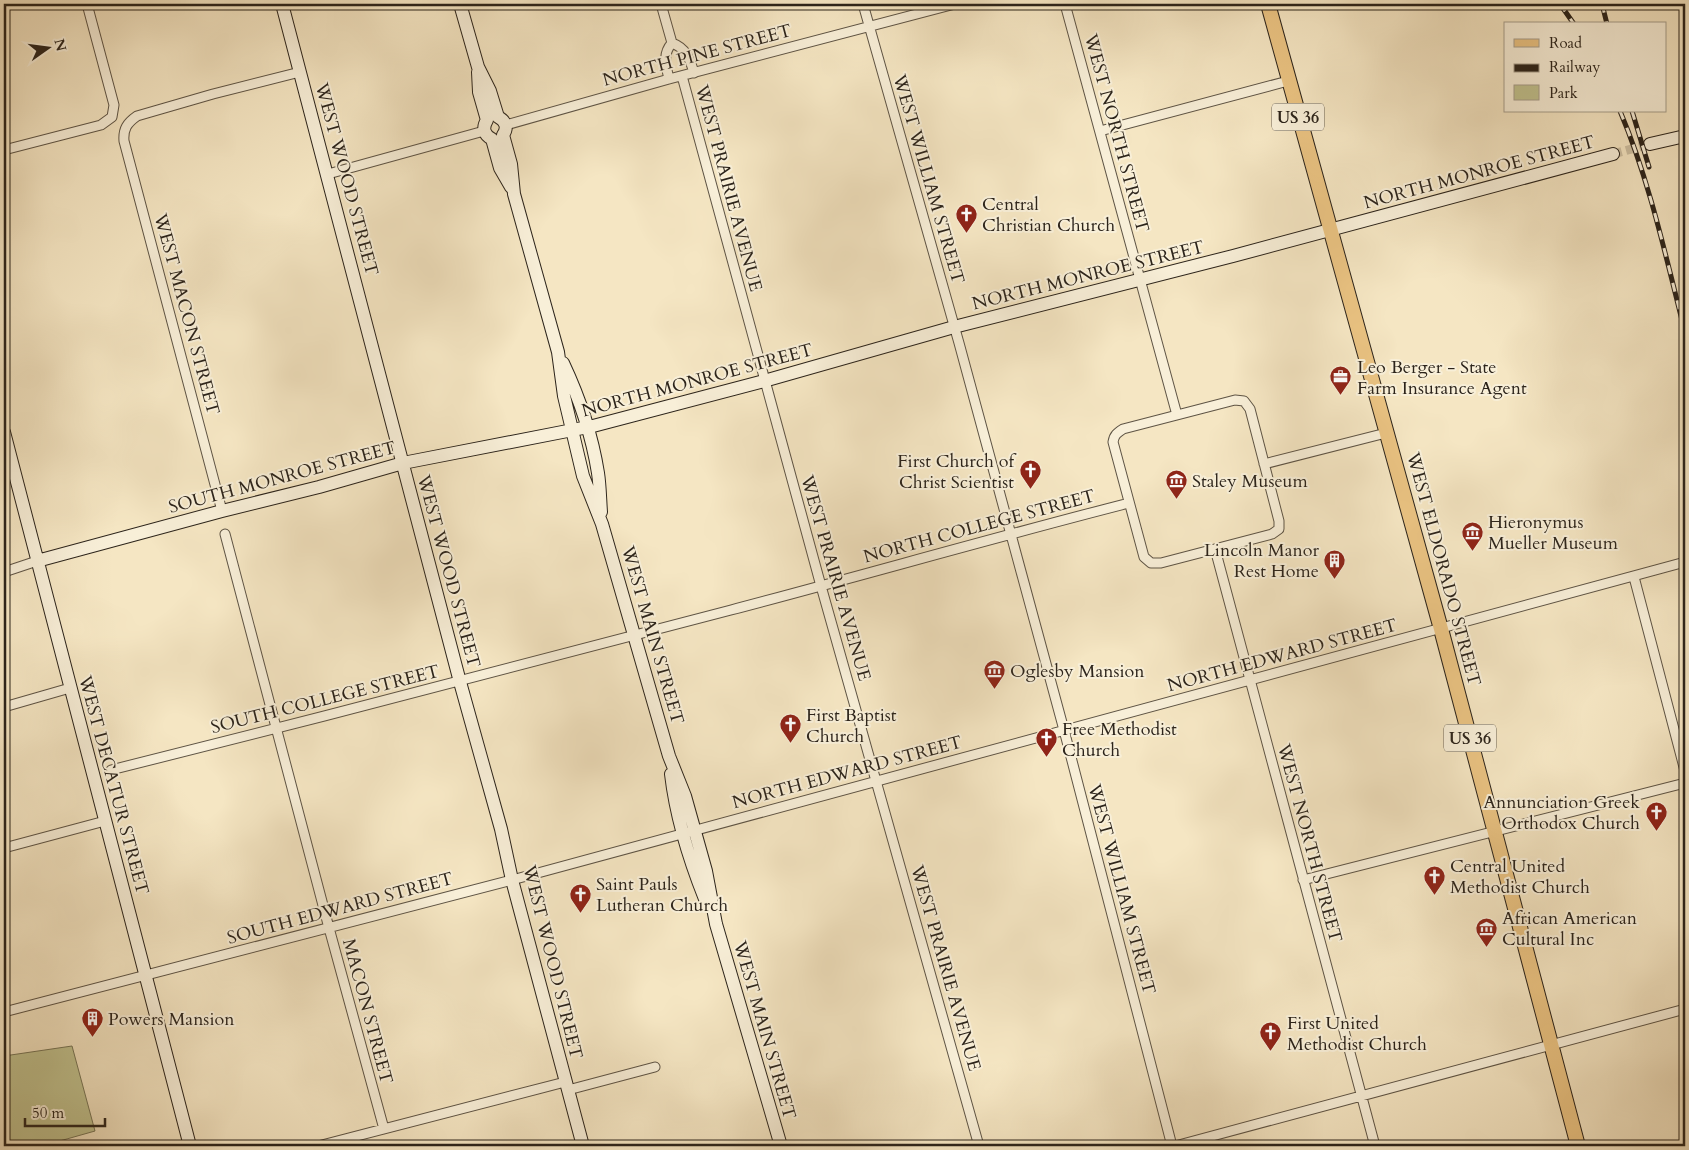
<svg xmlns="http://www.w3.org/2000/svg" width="1689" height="1150" font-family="Cardo,serif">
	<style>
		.green { fill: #c1c390; stroke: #767456 }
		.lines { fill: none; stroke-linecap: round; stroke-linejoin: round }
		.street-tunnel { stroke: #cdbfa1; stroke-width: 9; stroke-dasharray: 9 4.5; stroke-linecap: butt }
		.street-casing { stroke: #5e5445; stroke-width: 11 }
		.secondary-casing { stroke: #2c241b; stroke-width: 14 }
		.primary-casing { stroke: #2c241b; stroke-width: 16 }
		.street { stroke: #f8efd8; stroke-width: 9 }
		.secondary { stroke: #f8efd8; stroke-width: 12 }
		.primary { stroke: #eac382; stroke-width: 14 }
		.rail-casing { stroke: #2c241b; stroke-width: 5 }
		.rail { stroke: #f8efd8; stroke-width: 3; stroke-dasharray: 9; stroke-linecap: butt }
		.labels { text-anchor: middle; stroke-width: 4; stroke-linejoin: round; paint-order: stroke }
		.shield { fill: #f8efd8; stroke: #696154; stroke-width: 1 }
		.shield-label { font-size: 16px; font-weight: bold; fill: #2c241b }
		.street-label { font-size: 18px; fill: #2c241b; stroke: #f8efd8 }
		.poi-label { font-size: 18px; fill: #2c241b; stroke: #f8efd8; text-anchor: start }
	</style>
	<rect width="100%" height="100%" fill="#f5e6c3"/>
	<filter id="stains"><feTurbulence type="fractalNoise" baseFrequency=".004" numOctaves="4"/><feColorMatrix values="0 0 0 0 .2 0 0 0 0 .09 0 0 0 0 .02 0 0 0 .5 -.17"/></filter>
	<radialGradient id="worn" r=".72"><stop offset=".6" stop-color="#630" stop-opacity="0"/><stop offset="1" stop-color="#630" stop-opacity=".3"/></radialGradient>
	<path class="green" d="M72,1046L95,1131L42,1146H4V1056Z"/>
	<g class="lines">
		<path class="street-tunnel" d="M1613,154L1650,144"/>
		<defs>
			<path id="street" d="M661,4L672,43
				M863,4L959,343L1064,730L1172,1146
				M1065,4L1177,415
				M672,43C686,48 690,59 694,73
				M682,76L821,586L979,1146
				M669,79C666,66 662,54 672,43
				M506,125L669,79L955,4
				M1100,131L1288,81
				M4,150L101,125L112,117L114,105L87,4
				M328,174L484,131
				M1235,400L1244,401L1250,409L1279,521V529L1272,534L1161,563H1151L1144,557L1113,442C1114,435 1117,433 1123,429Z
				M1264,464L1386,433
				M222,511L124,141C123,129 127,123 137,116L213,94L300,72
				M225,534L329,928L384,1129
				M1215,549L1375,1146
				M4,572L37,561
				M1634,577L1685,771
				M4,707L70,688
				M111,770C318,718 525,665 731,610C864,575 996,537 1129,503
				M4,848L105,821
				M1303,880L1685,783
				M4,1012L512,880L1685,562
				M568,1090L655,1067
				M318,1146L565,1082
				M1175,1146L1685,1009"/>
			<path id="secondary" d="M282,4L460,682L501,829L512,880L583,1146
				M460,4L478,67L490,91L498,117C506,121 508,128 503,135L511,164L514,194L558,352L564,396L583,476L602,524L669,756L685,796L706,871L716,924L781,1146
				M478,72L479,92L487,120C482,128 484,135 492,139L500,168L511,187
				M1650,144L1685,136
				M563,363C579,397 592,435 598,473C600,486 600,499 601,512
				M4,432L190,1146
				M37,561L222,511L319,487L403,463L593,426L764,381L954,327L1233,256L1613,154
				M671,774C676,817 689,859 705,899"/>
			<path id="primary" d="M1268,4L1441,629L1578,1146"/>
		</defs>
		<use href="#street" class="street-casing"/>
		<use href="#secondary" class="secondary-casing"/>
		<use href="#primary" class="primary-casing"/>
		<use href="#street" class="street"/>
		<use href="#secondary" class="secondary"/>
		<use href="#primary" class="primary"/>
		<defs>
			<path id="rail" d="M1560,4L1574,24
				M1602,4L1607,24
				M1620,111C1650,182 1666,258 1685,332
				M1632,111L1649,167"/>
		</defs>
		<use href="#rail" class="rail-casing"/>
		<use href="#rail" class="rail"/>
	</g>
	<defs>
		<symbol id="church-pin" viewBox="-11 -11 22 30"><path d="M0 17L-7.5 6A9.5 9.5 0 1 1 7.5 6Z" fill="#8f2418" stroke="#f8efd8"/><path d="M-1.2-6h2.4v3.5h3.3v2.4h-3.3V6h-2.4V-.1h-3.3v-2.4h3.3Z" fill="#fff"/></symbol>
		<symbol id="office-pin" viewBox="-11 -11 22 30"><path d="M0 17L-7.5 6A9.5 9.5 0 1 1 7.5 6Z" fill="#8f2418" stroke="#f8efd8"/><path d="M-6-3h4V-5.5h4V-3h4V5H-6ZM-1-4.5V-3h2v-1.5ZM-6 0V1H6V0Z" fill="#fff"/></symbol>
		<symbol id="museum-pin" viewBox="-11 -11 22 30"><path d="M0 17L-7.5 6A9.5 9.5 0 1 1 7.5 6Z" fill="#8f2418" stroke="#f8efd8"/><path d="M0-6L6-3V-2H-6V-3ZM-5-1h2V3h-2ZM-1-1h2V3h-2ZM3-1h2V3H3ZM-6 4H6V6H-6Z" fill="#fff"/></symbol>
		<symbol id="building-pin" viewBox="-11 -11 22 30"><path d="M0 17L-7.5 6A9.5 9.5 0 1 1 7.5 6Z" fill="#8f2418" stroke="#f8efd8"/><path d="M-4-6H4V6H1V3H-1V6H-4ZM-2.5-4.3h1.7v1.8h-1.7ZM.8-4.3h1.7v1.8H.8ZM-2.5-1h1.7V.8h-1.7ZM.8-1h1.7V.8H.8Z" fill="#fff"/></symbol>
	</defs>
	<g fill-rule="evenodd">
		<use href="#church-pin" x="954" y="202" width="25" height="34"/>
		<use href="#office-pin" x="1328" y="364" width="25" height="34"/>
		<use href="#church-pin" x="1018" y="458" width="25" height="34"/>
		<use href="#museum-pin" x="1164" y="468" width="25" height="34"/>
		<use href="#museum-pin" x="1460" y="520" width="25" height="34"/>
		<use href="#building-pin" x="1322" y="548" width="25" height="34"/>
		<use href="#museum-pin" x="982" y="658" width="25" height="34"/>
		<use href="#church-pin" x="778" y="712" width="25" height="34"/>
		<use href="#church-pin" x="1034" y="726" width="25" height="34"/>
		<use href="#church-pin" x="1644" y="800" width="25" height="34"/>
		<use href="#church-pin" x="1422" y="864" width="25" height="34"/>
		<use href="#church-pin" x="568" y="882" width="25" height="34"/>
		<use href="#museum-pin" x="1474" y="916" width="25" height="34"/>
		<use href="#building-pin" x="80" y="1006" width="25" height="34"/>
		<use href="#church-pin" x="1258" y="1020" width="25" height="34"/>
	</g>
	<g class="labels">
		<g class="shield">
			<rect x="1272" y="103.5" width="52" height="27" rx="4"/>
			<rect x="1444" y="724.5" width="52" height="27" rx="4"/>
		</g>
		<g class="shield-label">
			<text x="1298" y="123">US 36</text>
			<text x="1470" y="744">US 36</text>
		</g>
		<g class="street-label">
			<text transform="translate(697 55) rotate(-15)" y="6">NORTH PINE STREET</text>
			<text transform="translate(1117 133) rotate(75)" y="6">WEST NORTH STREET</text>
			<text transform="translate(1479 172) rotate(-15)" y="6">NORTH MONROE STREET</text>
			<text transform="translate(347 179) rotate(75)" y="6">WEST WOOD STREET</text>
			<text transform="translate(929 179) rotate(74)" y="6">WEST WILLIAM STREET</text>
			<text transform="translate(729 188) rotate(75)" y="6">WEST PRAIRIE AVENUE</text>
			<text transform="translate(1088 275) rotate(-14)" y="6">NORTH MONROE STREET</text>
			<text transform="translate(187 314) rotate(75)" y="6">WEST MACON STREET</text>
			<text transform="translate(697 380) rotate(-15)" y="6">NORTH MONROE STREET</text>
			<text transform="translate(282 477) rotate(-15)" y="6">SOUTH MONROE STREET</text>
			<text transform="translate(979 526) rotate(-15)" y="6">NORTH COLLEGE STREET</text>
			<text transform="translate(1444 569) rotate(75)" y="6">WEST ELDORADO STREET</text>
			<text transform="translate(449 571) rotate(75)" y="6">WEST WOOD STREET</text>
			<text transform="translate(836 578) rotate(74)" y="6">WEST PRAIRIE AVENUE</text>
			<text transform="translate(653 635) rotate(74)" y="6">WEST MAIN STREET</text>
			<text transform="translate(1282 655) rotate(-15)" y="6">NORTH EDWARD STREET</text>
			<text transform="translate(325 699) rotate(-14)" y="6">SOUTH COLLEGE STREET</text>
			<text transform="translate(847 772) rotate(-15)" y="6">NORTH EDWARD STREET</text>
			<text transform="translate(114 785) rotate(75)" y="6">WEST DECATUR STREET</text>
			<text transform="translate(1310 843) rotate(75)" y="6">WEST NORTH STREET</text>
			<text transform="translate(1122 889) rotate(75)" y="6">WEST WILLIAM STREET</text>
			<text transform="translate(340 908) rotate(-15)" y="6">SOUTH EDWARD STREET</text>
			<text transform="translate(553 962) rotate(76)" y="6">WEST WOOD STREET</text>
			<text transform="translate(946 968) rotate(74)" y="6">WEST PRAIRIE AVENUE</text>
			<text transform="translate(368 1011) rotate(75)" y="6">MACON STREET</text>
			<text transform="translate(765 1030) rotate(74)" y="6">WEST MAIN STREET</text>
		</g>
		<g class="poi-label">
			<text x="982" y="210">Central<tspan x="982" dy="21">Christian Church</tspan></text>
			<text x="1357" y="373">Leo Berger - State<tspan x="1357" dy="21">Farm Insurance Agent</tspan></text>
			<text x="1014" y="467" text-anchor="end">First Church of<tspan x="1014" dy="21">Christ Scientist</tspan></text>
			<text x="1192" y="487">Staley Museum</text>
			<text x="1488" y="528">Hieronymus<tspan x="1488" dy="21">Mueller Museum</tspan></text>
			<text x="1319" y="556" text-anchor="end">Lincoln Manor<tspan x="1319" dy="21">Rest Home</tspan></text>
			<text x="1010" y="677">Oglesby Mansion</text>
			<text x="806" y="721">First Baptist<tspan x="806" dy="21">Church</tspan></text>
			<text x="1062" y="735">Free Methodist<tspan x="1062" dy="21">Church</tspan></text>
			<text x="1640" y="808" text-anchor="end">Annunciation Greek<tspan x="1640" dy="21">Orthodox Church</tspan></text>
			<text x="1450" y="872">Central United<tspan x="1450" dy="21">Methodist Church</tspan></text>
			<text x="596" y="890">Saint Pauls<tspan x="596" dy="21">Lutheran Church</tspan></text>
			<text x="1502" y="924">African American<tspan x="1502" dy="21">Cultural Inc</tspan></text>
			<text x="108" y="1025">Powers Mansion</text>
			<text x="1287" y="1029">First United<tspan x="1287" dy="21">Methodist Church</tspan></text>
		</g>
	</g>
	<rect width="1689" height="1150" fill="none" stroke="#f5e6c3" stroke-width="20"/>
	<rect x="5" y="5" width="1679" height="1140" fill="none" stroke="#2c241b" stroke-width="2.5"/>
	<rect x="10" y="10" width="1669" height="1130" fill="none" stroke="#2c241b"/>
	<rect x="1504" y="22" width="162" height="90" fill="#f8efd8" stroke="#a69e8c"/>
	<rect x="1514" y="39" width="25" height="8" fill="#eac382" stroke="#a69e8c"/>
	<text x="1549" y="48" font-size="15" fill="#2c241b">Road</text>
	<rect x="1514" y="64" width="25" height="8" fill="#2c241b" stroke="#a69e8c"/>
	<text x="1549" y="72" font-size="15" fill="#2c241b">Railway</text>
	<rect x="1514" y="85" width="25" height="15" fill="#c1c390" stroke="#a69e8c"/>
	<text x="1549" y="98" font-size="15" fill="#2c241b">Park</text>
	<g transform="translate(48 48) rotate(76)" stroke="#f8efd8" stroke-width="4" paint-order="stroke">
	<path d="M0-4L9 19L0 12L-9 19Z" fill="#2c241b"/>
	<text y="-8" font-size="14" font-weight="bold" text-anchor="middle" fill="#2c241b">N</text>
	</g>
	<path d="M25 1118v8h80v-8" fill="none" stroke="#2c241b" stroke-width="2.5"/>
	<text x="32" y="1118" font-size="15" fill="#2c241b" stroke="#f8efd8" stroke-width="4" paint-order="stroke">50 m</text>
	<rect width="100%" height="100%" filter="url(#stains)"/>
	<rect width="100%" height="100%" fill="url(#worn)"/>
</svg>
